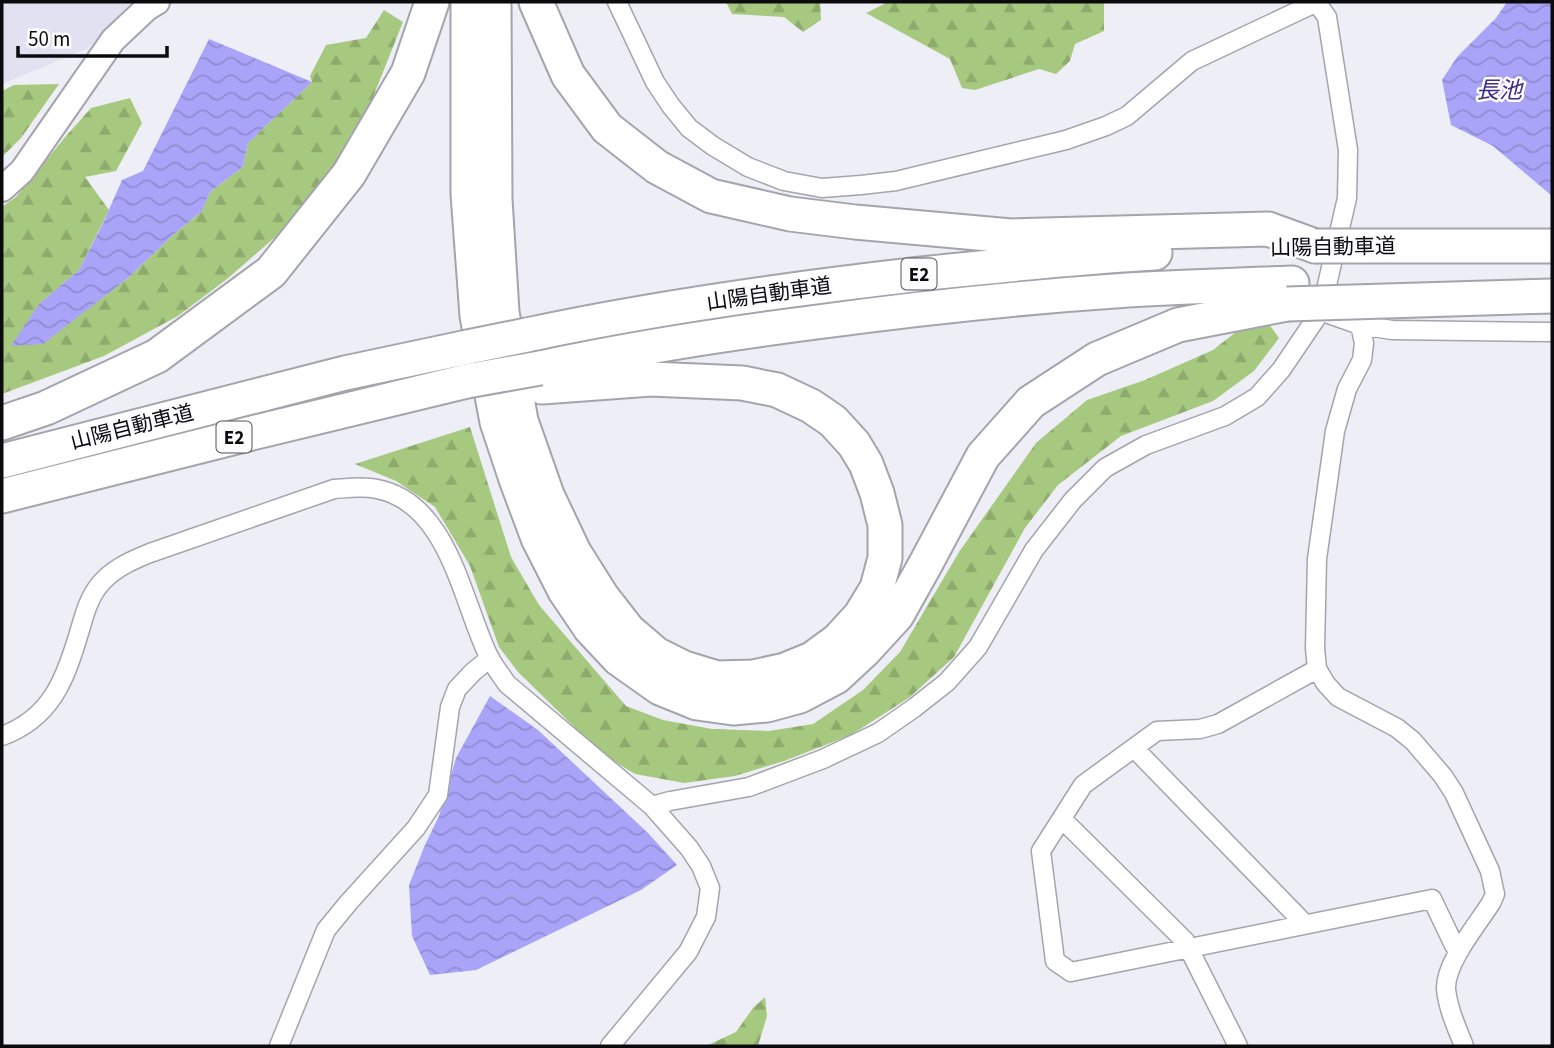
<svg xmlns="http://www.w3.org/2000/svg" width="1554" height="1048" font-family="'Source Sans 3','Noto Sans JP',sans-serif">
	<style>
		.built { fill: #e1e1f1 }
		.forest { fill: url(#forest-firs) }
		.water { fill: url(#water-waves) }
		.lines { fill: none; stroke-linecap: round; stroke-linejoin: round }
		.street-casing { stroke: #a4a4ac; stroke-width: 21 }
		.secondary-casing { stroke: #a4a4ac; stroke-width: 28 }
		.highway-casing { stroke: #a4a4ac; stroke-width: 37 }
		.street { stroke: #fff; stroke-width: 18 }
		.secondary { stroke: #fff; stroke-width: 24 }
		.highway { stroke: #fff; stroke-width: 33 }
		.highway-bridge-casing { stroke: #a4a4ac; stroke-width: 37; stroke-linecap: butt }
		.highway-bridge { stroke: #fff; stroke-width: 33 }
		.labels { text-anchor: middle; stroke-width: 5; stroke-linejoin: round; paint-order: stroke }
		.shield { fill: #fcfcfe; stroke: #535356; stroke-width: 2 }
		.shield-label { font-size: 19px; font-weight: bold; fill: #0b0b0e }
		.street-label { font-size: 21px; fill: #0b0b0e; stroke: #fcfcfe }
		.water-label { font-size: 23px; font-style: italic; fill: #3e2b8a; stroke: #fcfcfe }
	</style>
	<defs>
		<pattern id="forest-firs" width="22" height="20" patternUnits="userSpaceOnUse" patternTransform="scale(1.75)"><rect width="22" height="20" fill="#a7c97f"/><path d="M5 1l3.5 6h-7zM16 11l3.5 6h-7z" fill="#8eab6d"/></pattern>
		<pattern id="water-waves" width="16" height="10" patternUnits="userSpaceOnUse" patternTransform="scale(1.75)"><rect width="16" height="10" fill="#a9a4f8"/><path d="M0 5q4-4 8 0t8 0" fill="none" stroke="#908cd3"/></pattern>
	</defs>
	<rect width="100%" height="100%" fill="#eeeef7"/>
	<path class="built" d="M2,2H131L87,49L2,84Z"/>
	<path class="forest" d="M726,2H820L821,20L803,32L784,17L732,14Z
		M888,2H1104V31L1075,44L1070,61L1056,74L1039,69L975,90L962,88L950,59L866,13Z
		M384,10L403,22L369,107L330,173L288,226L227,279L178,316L104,356L2,394V207L16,197L66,136L91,108L130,98L142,123L116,171L85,177L109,210L79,270L39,304L92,305L128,278L173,235L202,211L210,192L243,167L248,143L312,82L310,76L326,45L366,38Z
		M59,84L21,138L2,157V91L14,85Z
		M1269,324L1279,338L1254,371L1213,401L1121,436L1058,485L1025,528L954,657L910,697L851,735L784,761L735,776L684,783L635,774L602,754L518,672L499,647L470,566L435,507L396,481L355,464L470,427L511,557L539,605L626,706L663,720L712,729L769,731L813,724L863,690L900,652L959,552L1036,443L1087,400L1145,380L1213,350L1241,328Z
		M765,997L767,1016L758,1046H706L736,1032L753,1008Z"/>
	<path class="water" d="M1507,2H1552V196L1493,146L1451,125L1442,80L1457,57L1496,18Z
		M209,39L312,82L248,143L243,167L210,192L202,211L173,235L128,278L43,344L11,346L39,304L79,270L104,221L122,180L143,171Z
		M490,696L538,730L648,833L677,865L641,890L476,970L430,975L412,936L409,885L425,845L439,816L456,758Z"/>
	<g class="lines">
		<defs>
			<path id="street" d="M617,2L655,82L671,106L689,128L713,146L748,167L784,181L822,188L861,185L896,181L1066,140L1106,126L1127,116L1192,61L1317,2
				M1323,312L1360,325L1364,343L1362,360L1347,389L1335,431L1317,559L1315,648L1317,669L1326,684L1338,697L1397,728L1413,741L1443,776L1454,793L1490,871L1495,894L1491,903C1477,925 1445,963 1446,989C1448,1009 1457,1028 1464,1046
				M1360,325L1392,330L1552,332
				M1317,669L1218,724L1200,729L1157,731L1083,785L1041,851L1055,961L1071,972L1432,899L1454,945L1460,950
				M2,736C51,718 65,680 79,633C84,617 87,602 97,588C110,570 130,561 150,553L334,489C349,488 363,486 377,489C449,503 462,602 489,657C494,666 501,675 507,684L652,806L689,848L701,866L710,888L706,917L688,952L610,1046
				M1134,748L1301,920V925
				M652,806L670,801L749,787L823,759L878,733L914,708L947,682L978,647L1034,550L1073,500L1105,468L1146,445L1225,416L1257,397L1281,370L1321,311L1347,198L1348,150L1327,17L1316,2
				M1062,819L1185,941L1238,1046
				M279,1046L326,930L349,902L416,828L438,795L450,707L457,689L473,672L490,658"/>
			<path id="secondary" d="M2,189L22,171L113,40L147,8L157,2"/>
			<path id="highway" d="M468,2V194L477,316L497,422L516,479L538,538L565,591L590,628L619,659L660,688L697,703L733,708L767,705L800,696L836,677L864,651L897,615L925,565L983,456L1031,402L1097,359L1178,325L1287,304
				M494,2L495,199L502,312L521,421L547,495L574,552L603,598L628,630L656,654L684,668L717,678L753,677L785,670L812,659L838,640L860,616L877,588L885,558V525L877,493L866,464L854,444L833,421L811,406L777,390L742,383L651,379L542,387
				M536,2L568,75L607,128L657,167L711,196L790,214L855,222L1011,236L1268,229L1315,246
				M527,335C657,307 789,289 921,274C999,266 1077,257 1155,253
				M540,368C632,348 724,334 817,322C920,308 1024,297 1128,290C1183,287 1237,285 1292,283
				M2,423L46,408L157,356L271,272L349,174L408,73L432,2
				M2,461L345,373L463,348
				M2,496L244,435L467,381"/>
		</defs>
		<use href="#street" class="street-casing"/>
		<use href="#secondary" class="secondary-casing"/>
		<use href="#highway" class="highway-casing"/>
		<use href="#street" class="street"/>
		<use href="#secondary" class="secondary"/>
		<use href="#highway" class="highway"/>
		<defs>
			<path id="highway-bridge" d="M1315,246H1552
				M1287,304L1552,296
				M463,348L527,335
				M467,381L540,368"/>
		</defs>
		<use href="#highway-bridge" class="highway-bridge-casing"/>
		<use href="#highway-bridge" class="highway-bridge"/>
	</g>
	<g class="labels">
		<g class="shield">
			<rect x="901.5" y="258.5" width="35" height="31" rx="5"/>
			<rect x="216.5" y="421.5" width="35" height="31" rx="5"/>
		</g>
		<g class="shield-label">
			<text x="919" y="281">E2</text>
			<text x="234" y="444">E2</text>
		</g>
		<g class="street-label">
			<text transform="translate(1333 247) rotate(-1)" y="7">山陽自動車道</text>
			<text transform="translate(769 294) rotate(-8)" y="7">山陽自動車道</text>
			<text transform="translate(132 427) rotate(-14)" y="7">山陽自動車道</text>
		</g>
		<g class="water-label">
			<text x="1499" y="98">長池</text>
		</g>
	</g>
	<rect width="1554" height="1048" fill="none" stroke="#0b0b0e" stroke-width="7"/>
	<path d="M18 46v10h149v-10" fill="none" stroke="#0b0b0e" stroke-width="3.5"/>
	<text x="28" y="46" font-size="21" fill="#0b0b0e" stroke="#fcfcfe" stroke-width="5" paint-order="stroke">50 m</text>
</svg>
